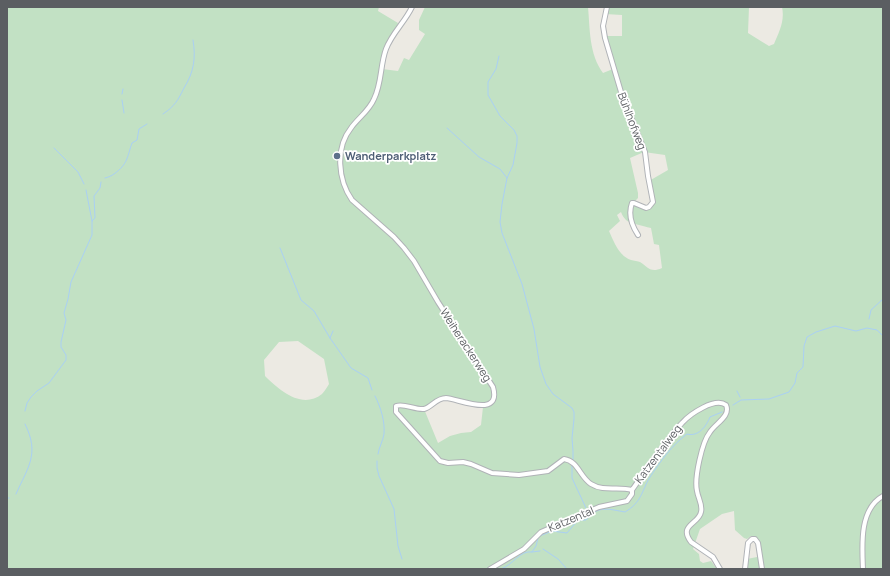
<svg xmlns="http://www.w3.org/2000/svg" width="890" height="576" font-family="Manrope,sans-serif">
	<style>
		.green { fill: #c2e1c4; fill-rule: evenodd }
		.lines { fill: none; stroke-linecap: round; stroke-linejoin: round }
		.stream { stroke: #aad0f4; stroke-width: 1 }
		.minor-casing { stroke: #b0b3b7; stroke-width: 6 }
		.minor { stroke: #fff; stroke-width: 4 }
		.service-dot { fill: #5c6f8a; stroke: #fff; stroke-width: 1.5 }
		.labels { text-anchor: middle; stroke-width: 3.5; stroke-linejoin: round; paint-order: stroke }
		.street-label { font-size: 11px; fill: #5b5e62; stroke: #fff }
		.service-label { font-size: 11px; font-weight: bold; fill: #4e5e75; stroke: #fff; text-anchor: start }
	</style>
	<rect width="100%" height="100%" fill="#eceae3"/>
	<path class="green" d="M7,7H379L378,11L398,23L394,34L389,42L382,69L398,71L404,58L409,60L425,34L419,30V20L425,7H588C590,29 589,54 603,73L613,69L603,36H622V15L605,14L607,7H749L748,33L769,46L774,44C779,32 785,21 782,7H883V569H746L747,559L762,556C761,547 760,542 754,536H751L747,539L744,538L735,530L734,511L722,514L700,529L693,549L699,554L700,561L703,563L711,561L717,569H7ZM644,152L665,155L668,170L649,181L651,202L647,207L635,201L638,198V193L630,158ZM621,212C622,215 624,218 626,220C629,223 647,227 651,228L654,244L659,245L662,268C651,273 649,268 640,262C638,261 634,261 631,260C619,256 614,242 609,231L620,221L617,215ZM298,341L324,359L329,384C327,387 325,391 322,394C302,410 279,390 265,376L264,360L279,342ZM443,398L483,407L481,425L471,432L461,433L450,436L438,443L424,409Z"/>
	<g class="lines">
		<path class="stream" d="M499,56L496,69L488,82V95L500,116L514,130L517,136V143L513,165L507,178L502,204L500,222L502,233L522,284L534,329L540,367L546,384L553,394L572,408L574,412V419L572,438L573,451V460
			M122,94L123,89
			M122,100L124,113
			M163,114C175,106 178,100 184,88C194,72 196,58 193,40
			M447,128L479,157L500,169L507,178
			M54,148L78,172L84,184
			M105,178C109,177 111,176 114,174C128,164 127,157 132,143L137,140L139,129L147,124
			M86,190L92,221
			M280,248L301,300L314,311L330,338L351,368L368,378L372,390
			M869,319L871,310L883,299
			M330,338L333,331
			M737,391L740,397
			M375,396C381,408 385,421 384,434C383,441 379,447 378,454
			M733,405L741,400L769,399L789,392L795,383L797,373L803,367L804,346L807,337L816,332L835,326L856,331L867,328L877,330L883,336
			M25,411L27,403L31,397L37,391L49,383L66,360V355L61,347V342L66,320L64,313L68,299L71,282L92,235V221L95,218L94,196L100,188L101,182
			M377,461V468L379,476L394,509L398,546L402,559
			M572,465V478L586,508
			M16,494C28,467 40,454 25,424
			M7,498H9
			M540,536L552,531L567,533L578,520H586C598,505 608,509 625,512C642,502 641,492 650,477C660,462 672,445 687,434C698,437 706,427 710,417L722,412
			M543,549L558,559L567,569
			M532,552L540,551
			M486,569L492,566
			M501,569C513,565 520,550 532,552L536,546L538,538"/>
		<defs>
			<path id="minor" d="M412,7C405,22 392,33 386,49C380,65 382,83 374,99C369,111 358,118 351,128C335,148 338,180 352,200L394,237L404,248L414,261L438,302L493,387C502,419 459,399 446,398C436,398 432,407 424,409C415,410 404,403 396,406V412L440,461L448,463L463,462L471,464L492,473L519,475L548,471L564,459C578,461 580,477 591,484C604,492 618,486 632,490
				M607,7L603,26L605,38L621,92L645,152L648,176L653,202L649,207L646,208L634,203H632C628,214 632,226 638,235
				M632,490C647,469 664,442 682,423C690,414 715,397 726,405C731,416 716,423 710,432C702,442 694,478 697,491C698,498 703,505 701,512C699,524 678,525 691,542L713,557L720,569
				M490,569L524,549L541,532L599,507L627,501L632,494V490
				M745,569L748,543L752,539H755L758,543L762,569
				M863,569C862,546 859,509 883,496"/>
		</defs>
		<use href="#minor" class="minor-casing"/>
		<use href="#minor" class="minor"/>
	</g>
	<circle class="service-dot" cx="337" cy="156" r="4"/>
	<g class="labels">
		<g class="street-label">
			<text transform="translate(632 121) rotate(69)" y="4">Bühlhofweg</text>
			<text transform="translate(466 345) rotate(57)" y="4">Weiherackerweg</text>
			<text transform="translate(658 454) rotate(-53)" y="4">Katzentalweg</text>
			<text transform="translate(571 519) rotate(-23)" y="4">Katzental</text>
		</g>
		<g class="service-label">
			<text x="345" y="160">Wanderparkplatz</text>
		</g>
	</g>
	<rect width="890" height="576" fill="none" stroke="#5b5e62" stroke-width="16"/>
</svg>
